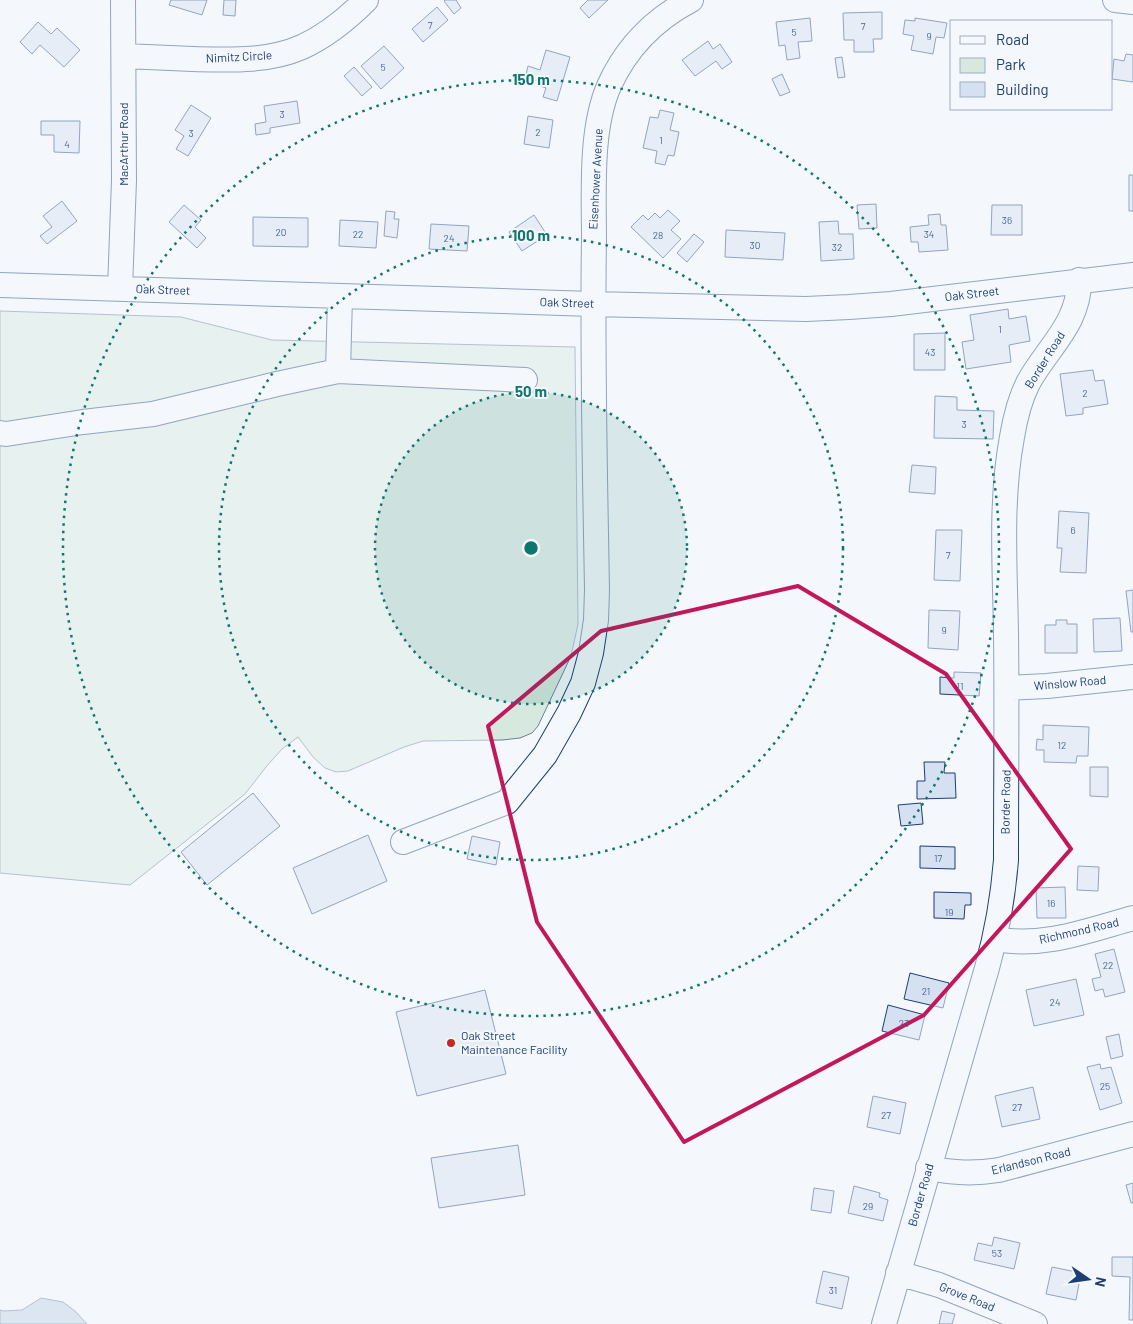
<svg xmlns="http://www.w3.org/2000/svg" width="1133" height="1324" font-family="Barlow,sans-serif">
	<style>
		.green { fill: #d7e8df; stroke: #687fa3 }
		.water { fill: #bed0e5; stroke: #687fa3 }
		.building { fill: #d5e0f0; stroke: #1d3f73 }
		.lines { fill: none; stroke-linecap: round; stroke-linejoin: round }
		.minor-casing { stroke: #1d3f73; stroke-width: 26 }
		.minor { stroke: #f4f7fb; stroke-width: 24 }
		.marked { fill: none; stroke: #c2185b; stroke-width: 4; stroke-linejoin: round }
		.ring { fill: none; stroke: #0f766e; stroke-width: 2.5; stroke-dasharray: 2.5 5 }
		.poi-dot { fill: #c62828; stroke: #f4f7fb; stroke-width: 2 }
		.labels { text-anchor: middle; stroke-width: 4; stroke-linejoin: round; paint-order: stroke }
		.number-label { font-size: 10px; fill: #4b6792 }
		.street-label { font-size: 12px; fill: #1d3f73; stroke: #f4f7fb }
		.poi-label { font-size: 12px; fill: #1d3f73; stroke: #f4f7fb; text-anchor: start }
		.centre { fill: #0f766e; stroke: #f4f7fb; stroke-width: 2.5 }
		.ring-label { font-size: 15px; text-anchor: middle; font-weight: bold; fill: #0f766e; stroke: #f4f7fb; stroke-width: 4; stroke-linejoin: round; paint-order: stroke }
	</style>
	<rect width="100%" height="100%" fill="#f4f7fb"/>
	<path class="green" d="M0,311L181,317L272,340L575,347L578,624L571,656L538,726L532,733L520,738L502,740L423,741L404,747L348,771L336,772L325,768L313,757L298,737L282,749L266,767L245,794L130,885L0,873Z"/>
	<path class="water" d="M41,1298L63,1302L75,1311L87,1324H0V1310L4,1311L22,1310Z"/>
	<path class="building" d="M171,0H207L202,15L169,5Z
		M224,0H236L235,16L223,15Z
		M445,0H456L461,8L454,14L444,1Z
		M588,0H608L589,18L580,8Z
		M437,7L448,20L423,42L412,29Z
		M882,12V39H873L874,52H854V40H844L843,13Z
		M810,18L812,41L798,42L800,58L787,60L785,45L779,46L776,22Z
		M915,18L947,23L944,38L936,37L933,54L911,50L914,36L903,34L905,20L915,21Z
		M38,22L51,34L57,28L80,50L64,67L40,45L32,54L20,42Z
		M708,41L713,49L720,44L732,62L722,69L716,61L695,76L682,60Z
		M384,46L404,68L381,89L361,66Z
		M546,50L570,57L557,101L543,97L546,88L537,85L538,81L525,78L528,66L540,70Z
		M1126,54L1133,55V82L1112,79L1114,59L1124,61Z
		M842,57L845,77L838,78L835,58Z
		M354,67L372,87L362,96L344,76Z
		M782,74L790,92L780,96L772,79Z
		M297,101L300,123L270,128V133L256,135L255,124L266,122L264,106Z
		M191,105L211,118L188,156L176,149L184,136L175,130Z
		M660,110L674,113L670,130L679,132L674,156L668,155L665,165L655,163L657,151L643,148L650,117L658,118Z
		M528,116L553,120L549,148L524,144Z
		M41,121H80L79,153L54,152V135H41Z
		M1129,175H1133V211H1129Z
		M62,201L77,221L47,244L40,236L52,227L43,216Z
		M876,204L877,228L859,229L857,205Z
		M184,205L201,220L195,227L206,238L197,248L169,222Z
		M992,205H1022V235H991Z
		M668,210L680,221L671,230L681,239L663,258L631,227L643,215L648,220L655,213L660,218Z
		M386,211L395,212L394,219H399L397,238L384,236Z
		M940,214L941,225H946L948,250L919,252L918,242H911L910,227L929,225L928,215Z
		M534,215L547,235L522,251L509,232Z
		M253,217L308,218V247L253,246Z
		M340,220L378,222L376,248L339,246Z
		M838,221L839,234H853L854,259L821,261L819,222Z
		M431,224L469,226L467,251L429,249Z
		M726,230L785,233L783,260L725,257Z
		M694,234L704,242L687,262L677,253Z
		M1008,309L1009,319L1026,316L1030,341L1009,345L1011,362L966,369L962,342L974,340L970,315Z
		M945,333V370H914V334Z
		M1093,370L1095,381L1104,380L1108,404L1083,408V414L1066,416L1060,374Z
		M935,396L957,397V410L994,411L993,439L934,438Z
		M912,465L936,467L935,494L909,492Z
		M1059,511L1089,513L1086,573L1060,572L1062,548H1057Z
		M936,530H962L960,581L934,580Z
		M1133,590V632H1131L1126,591Z
		M929,610L960,611L958,650L928,648Z
		M1120,618L1122,651L1094,652L1093,619Z
		M1056,620H1067V624H1077V653H1045V625H1056Z
		M954,672L981,673L979,696L940,694V677L954,678Z
		M1043,725L1089,727L1088,756H1077L1076,763L1044,762V750H1036L1037,739L1043,740Z
		M924,762H945L944,773H955L956,798L917,799V781H925Z
		M1090,767H1108V797L1090,796Z
		M253,793L280,826L207,885L181,852Z
		M921,803L923,824L901,826L898,805Z
		M368,835L387,881L312,914L293,868Z
		M472,836L500,842L496,865L467,859Z
		M920,846L955,847V869L920,868Z
		M1078,866L1099,867L1098,891L1077,890Z
		M1065,887L1066,918H1037L1036,888Z
		M934,892L971,893V905H965L964,919L934,918Z
		M1114,949L1125,992L1105,997L1103,989L1095,991L1092,979L1101,977L1095,954Z
		M910,973L949,983L943,1008L904,999Z
		M1076,979L1084,1015L1034,1026L1026,990Z
		M485,990L506,1074L417,1096L396,1012Z
		M888,1005L925,1015L919,1040L882,1031Z
		M1119,1034L1123,1056L1111,1059L1106,1037Z
		M1100,1064L1101,1069L1111,1067L1122,1103L1100,1110L1087,1067Z
		M1033,1087L1040,1119L1002,1127L995,1096Z
		M873,1096L906,1103L900,1134L867,1127Z
		M518,1145L525,1195L439,1208L431,1158Z
		M1133,1183V1203H1131L1126,1185Z
		M854,1186L880,1193L879,1197L888,1200L883,1221L848,1213Z
		M814,1188L834,1191L831,1213L811,1210Z
		M994,1237L1020,1243L1014,1269L974,1260L978,1243L992,1246Z
		M1112,1257H1133V1320H1129L1130,1277L1112,1276Z
		M1052,1267L1081,1273L1076,1300L1046,1294Z
		M823,1271L849,1277L842,1309L816,1303Z
		M942,1311L955,1314L952,1324H939Z"/>
	<g class="lines">
		<defs>
			<path id="minor" d="M1115,0L1133,2
				M124,56C147,57 170,58 193,59C229,60 268,62 302,47C326,36 348,18 366,0
				M0,285L592,304L806,309L849,307L891,304L1133,275
				M120,289L124,180L123,0
				M338,371L525,380
				M0,433L6,434L83,422L153,414L277,384L338,371L340,297
				M1007,688L1047,686L1133,677
				M403,842L507,802L545,755L569,713L583,683L591,653L596,620L597,590C595,473 592,356 594,239C594,192 590,129 609,86C626,48 655,19 691,0
				M995,939C1043,948 1087,931 1133,918
				M928,1168C955,1173 973,1174 999,1170L1133,1134
				M898,1273L939,1285L1035,1324
				M884,1324L987,968C997,932 1003,897 1006,860C1006,784 1007,709 1006,633C1005,568 1000,501 1012,437C1015,419 1020,399 1028,383C1047,348 1080,323 1079,280"/>
		</defs>
		<use href="#minor" class="minor-casing"/>
		<use href="#minor" class="minor"/>
	</g>
	<path d="M0 0H1133V1324H0ZM798,586L946,674L1071,849L924,1015L684,1142L537,922L488,726L601,631Z" fill="#f4f7fb" fill-opacity=".55" fill-rule="evenodd"/>
	<path class="marked" d="M798,586L946,674L1071,849L924,1015L684,1142L537,922L488,726L601,631Z"/>
	<circle cx="531" cy="548" r="156" fill="#0f766e" fill-opacity=".12"/>
	<g class="ring">
		<circle cx="531" cy="548" r="156"/>
		<circle cx="531" cy="548" r="312"/>
		<circle cx="531" cy="548" r="468"/>
	</g>
	<circle class="poi-dot" cx="451" cy="1043" r="5"/>
	<g class="labels">
		<g class="number-label">
			<text x="430" y="29">7</text>
			<text x="863" y="30">7</text>
			<text x="794" y="36">5</text>
			<text x="929" y="40">9</text>
			<text x="383" y="71">5</text>
			<text x="282" y="118">3</text>
			<text x="538" y="136">2</text>
			<text x="191" y="137">3</text>
			<text x="661" y="144">1</text>
			<text x="67" y="148">4</text>
			<text x="1007" y="224">36</text>
			<text x="281" y="236">20</text>
			<text x="358" y="238">22</text>
			<text x="929" y="238">34</text>
			<text x="658" y="239">28</text>
			<text x="449" y="242">24</text>
			<text x="755" y="249">30</text>
			<text x="837" y="251">32</text>
			<text x="1000" y="333">1</text>
			<text x="930" y="356">43</text>
			<text x="1085" y="397">2</text>
			<text x="964" y="428">3</text>
			<text x="1073" y="534">6</text>
			<text x="948" y="559">7</text>
			<text x="944" y="634">9</text>
			<text x="960" y="690">11</text>
			<text x="1062" y="749">12</text>
			<text x="938" y="862">17</text>
			<text x="1051" y="907">16</text>
			<text x="949" y="916">19</text>
			<text x="1108" y="969">22</text>
			<text x="926" y="995">21</text>
			<text x="1055" y="1006">24</text>
			<text x="904" y="1027">23</text>
			<text x="1105" y="1090">25</text>
			<text x="1017" y="1111">27</text>
			<text x="886" y="1119">27</text>
			<text x="868" y="1210">29</text>
			<text x="997" y="1257">53</text>
			<text x="833" y="1294">31</text>
		</g>
		<g class="street-label">
			<text transform="translate(239 57) rotate(-3)" y="4">Nimitz Circle</text>
			<text transform="translate(124 144) rotate(-90)" y="4">MacArthur Road</text>
			<text transform="translate(596 179) rotate(-87)" y="4">Eisenhower Avenue</text>
			<text transform="translate(163 290) rotate(2)" y="4">Oak Street</text>
			<text transform="translate(972 294) rotate(-7)" y="4">Oak Street</text>
			<text transform="translate(567 303) rotate(2)" y="4">Oak Street</text>
			<text transform="translate(1045 360) rotate(-58)" y="4">Border Road</text>
			<text transform="translate(1070 683) rotate(-5)" y="4">Winslow Road</text>
			<text transform="translate(1006 802) rotate(-89)" y="4">Border Road</text>
			<text transform="translate(1079 931) rotate(-13)" y="4">Richmond Road</text>
			<text transform="translate(1031 1161) rotate(-14)" y="4">Erlandson Road</text>
			<text transform="translate(921 1195) rotate(-74)" y="4">Border Road</text>
			<text transform="translate(967 1297) rotate(22)" y="4">Grove Road</text>
		</g>
		<g class="poi-label">
			<text x="461" y="1040">Oak Street<tspan x="461" dy="14">Maintenance Facility</tspan></text>
		</g>
	</g>
	<circle cx="531" cy="548" r="8" class="centre"/>
	<g class="ring-label">
		<text x="531" y="85">150 m</text>
		<text x="531" y="241">100 m</text>
		<text x="531" y="397">50 m</text>
	</g>
	<rect x="950" y="20" width="162" height="90" fill="#f4f7fb" stroke="#9eadc5"/>
	<rect x="960" y="36" width="25" height="8" fill="#f4f7fb" stroke="#9eadc5"/>
	<text x="996" y="45" font-size="15" fill="#1d3f73">Road</text>
	<rect x="960" y="58" width="25" height="15" fill="#d7e8df" stroke="#9eadc5"/>
	<text x="996" y="70" font-size="15" fill="#1d3f73">Park</text>
	<rect x="960" y="82" width="25" height="15" fill="#d5e0f0" stroke="#9eadc5"/>
	<text x="996" y="95" font-size="15" fill="#1d3f73">Building</text>
	<g transform="translate(1088 1279) rotate(103)" stroke="#f4f7fb" stroke-width="4" paint-order="stroke">
	<path d="M0-4L9 19L0 12L-9 19Z" fill="#1d3f73"/>
	<text y="-8" font-size="14" font-weight="bold" text-anchor="middle" fill="#1d3f73">N</text>
	</g>
</svg>
